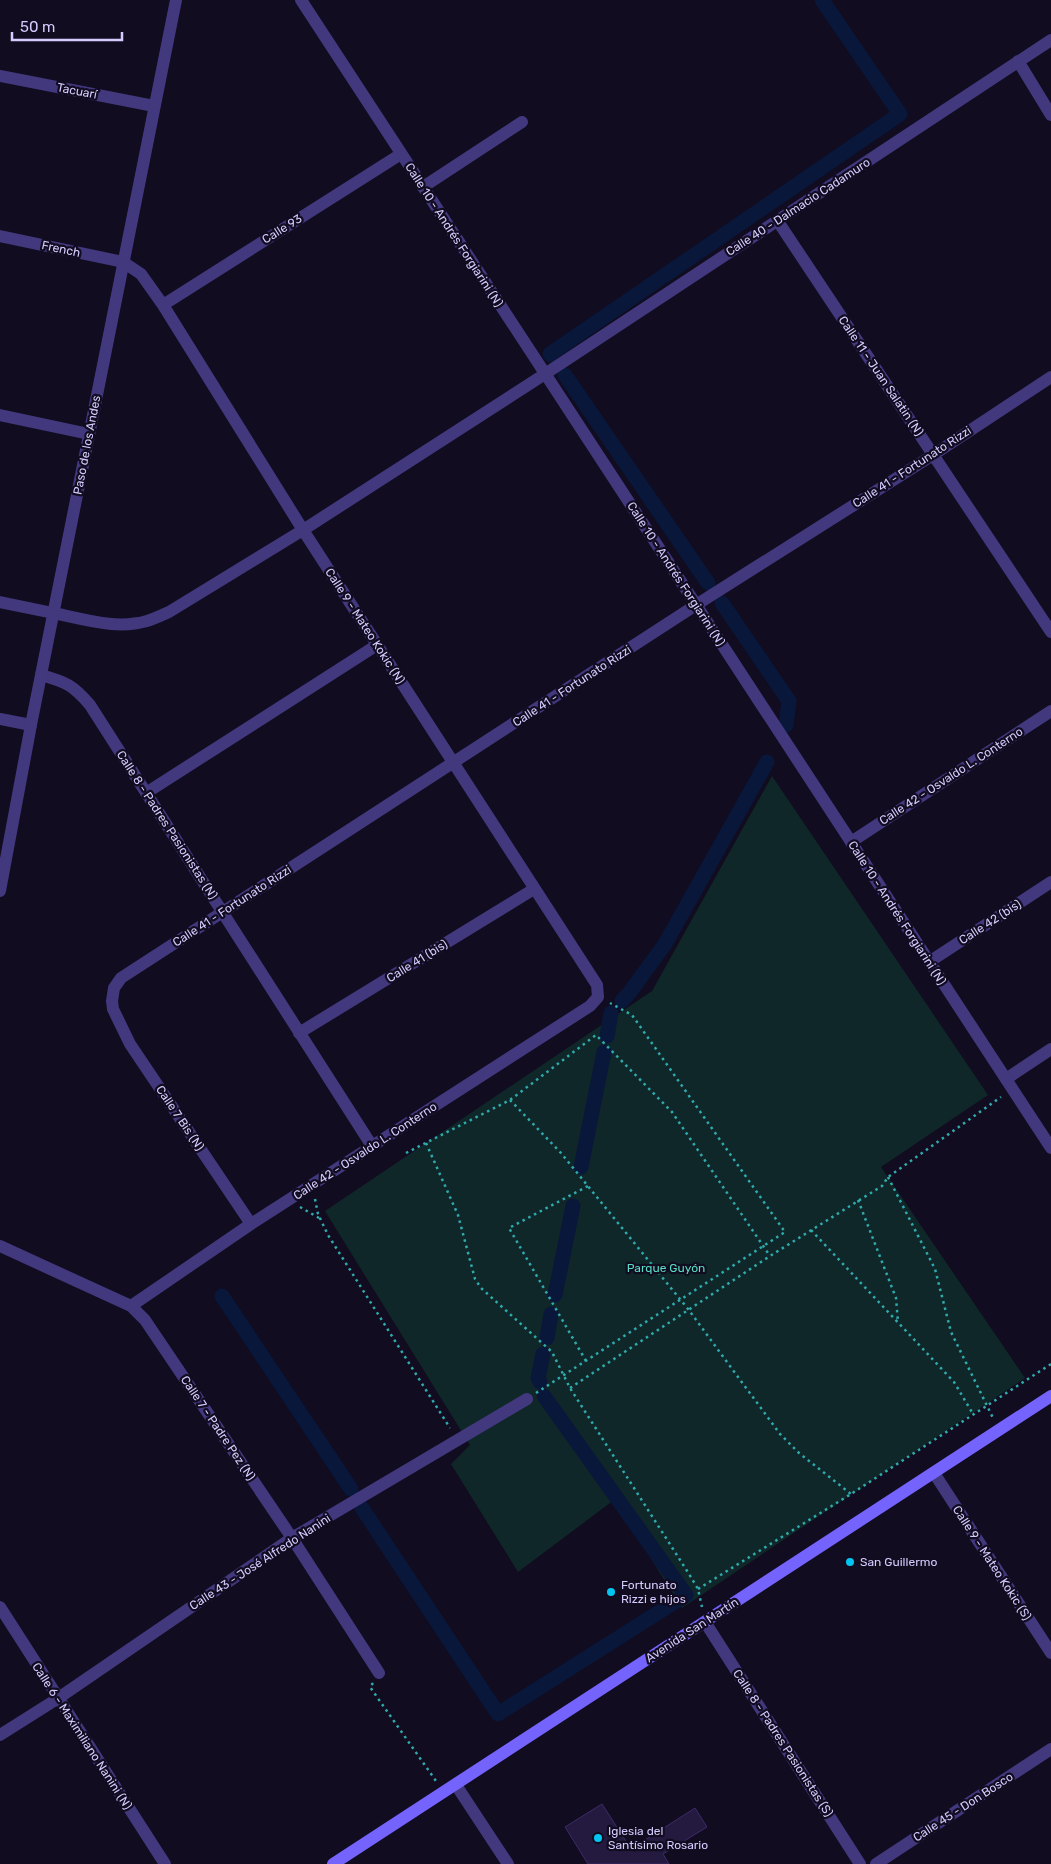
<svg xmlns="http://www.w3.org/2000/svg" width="1051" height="1864" font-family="Rubik,sans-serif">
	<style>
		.green { fill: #102729 }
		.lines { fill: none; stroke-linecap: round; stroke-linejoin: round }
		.canal { stroke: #09173b; stroke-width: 15 }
		.building { fill: #24193f; stroke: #3e2b6b }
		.path { stroke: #2fabae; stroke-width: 2.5; stroke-dasharray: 2.5 4; stroke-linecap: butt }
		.minor { stroke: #41387d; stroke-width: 12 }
		.tertiary { stroke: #41387d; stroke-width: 12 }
		.secondary { stroke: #7563fd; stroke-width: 12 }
		.poi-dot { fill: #03c5f2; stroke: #110c1f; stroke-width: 2 }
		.labels { text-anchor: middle; stroke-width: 4.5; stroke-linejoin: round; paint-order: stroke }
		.street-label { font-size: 12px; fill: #d5cbfe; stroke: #110c1f }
		.park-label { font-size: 12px; fill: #59ddc7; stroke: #110c1f }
		.poi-label { font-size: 12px; fill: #d5cbfe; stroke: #110c1f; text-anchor: start }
	</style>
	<rect width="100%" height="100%" fill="#110c1f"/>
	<path class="green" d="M772,776L988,1095L881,1167L1025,1378L682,1608L614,1500L518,1572L451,1464L470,1445L325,1211L652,991Z"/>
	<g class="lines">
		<path class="canal" d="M551,355L550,354L900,114L822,0
			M565,375L708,583
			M722,603L789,701L786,725
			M622,1001L630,992L665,944L767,762
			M607,1036L611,1013
			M581,1167L604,1052
			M555,1295L573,1206
			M222,1296L351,1489
			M547,1338L551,1314
			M540,1382L538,1378L543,1354
			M362,1508L498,1714L686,1595L544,1396"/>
	</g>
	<path class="building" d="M602,1804L631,1849L695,1808L707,1827L663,1854L669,1864H588L565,1827Z"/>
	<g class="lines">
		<path class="path" d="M510,1100L561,1153L688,1309L780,1434L799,1453L851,1494
			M426,1143L458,1215L475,1279L481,1288L552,1352L570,1388L689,1574L698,1589L702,1607
			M406,1153L510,1100L596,1035L672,1112L770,1256
			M888,1177L935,1269L951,1332L993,1418
			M315,1199L318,1214L328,1235L450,1428
			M858,1200L896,1298L898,1322
			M300,1207L319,1218
			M811,1230L954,1382L973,1414
			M586,1361L509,1228L588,1186
			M570,1388L770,1256L882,1186L888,1177L1001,1097
			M536,1393L785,1232L632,1015L610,1003
			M698,1589L851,1494L1051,1364
			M373,1683L370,1687L436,1781"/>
		<path class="minor" d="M1018,61L1051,115
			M0,76L154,106
			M423,187L522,122
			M777,220L1051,632
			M0,236L123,262L141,274L163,305L303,530L597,985L598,997L590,1006L251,1224L131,1306
			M163,305L401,154
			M0,415L89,434
			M53,613C84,619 116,630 147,621C154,619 162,615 169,612L303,530L545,374L1051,40
			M41,675C66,682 73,685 90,705L372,1146
			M0,719L31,725
			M146,793L377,645
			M851,842L1051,711
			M929,962L1051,882
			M299,1033L534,889
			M1006,1079L1051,1049
			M251,1224L130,1044L113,1009L112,1001L114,988L121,978L696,605L933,455L1051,377
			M0,1246L131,1306L145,1320L292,1538L379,1673
			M934,1473L1051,1653
			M705,1622L860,1864
			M0,1735L57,1699L292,1538L527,1399
			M456,1785L508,1864"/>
		<path class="tertiary" d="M301,0L1051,1148
			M0,602L53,613
			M0,891L31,725L176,0
			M0,1607L165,1864
			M876,1864L1051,1749"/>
		<path class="secondary" d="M333,1864L1051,1396"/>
	</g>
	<g class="poi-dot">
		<circle cx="850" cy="1562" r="5"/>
		<circle cx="611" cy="1592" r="5"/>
		<circle cx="598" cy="1838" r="5"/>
	</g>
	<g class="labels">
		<g class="street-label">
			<text transform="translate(77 91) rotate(11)" y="4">Tacuarí</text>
			<text transform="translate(798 207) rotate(-33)" y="4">Calle 40 - Dalmacio Cadamuro</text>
			<text transform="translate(282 229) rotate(-32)" y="4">Calle 93</text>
			<text transform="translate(454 235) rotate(57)" y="4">Calle 10 - Andrés Forgiarini (N)</text>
			<text transform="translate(61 249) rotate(12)" y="4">French</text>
			<text transform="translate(881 376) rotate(56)" y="4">Calle 11 - Juan Salatin (N)</text>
			<text transform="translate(87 445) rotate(-79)" y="4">Paso de los Andes</text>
			<text transform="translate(912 467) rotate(-33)" y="4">Calle 41 - Fortunato Rizzi</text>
			<text transform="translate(676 574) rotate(57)" y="4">Calle 10 - Andrés Forgiarini (N)</text>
			<text transform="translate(365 626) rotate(57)" y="4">Calle 9 - Mateo Kokic (N)</text>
			<text transform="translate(572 686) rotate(-33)" y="4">Calle 41 - Fortunato Rizzi</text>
			<text transform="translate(951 776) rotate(-33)" y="4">Calle 42 - Osvaldo L. Conterno</text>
			<text transform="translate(167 825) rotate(57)" y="4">Calle 8 - Padres Pasionistas (N)</text>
			<text transform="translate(232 906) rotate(-33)" y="4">Calle 41 - Fortunato Rizzi</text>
			<text transform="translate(897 913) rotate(57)" y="4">Calle 10 - Andrés Forgiarini (N)</text>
			<text transform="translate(990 922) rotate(-33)" y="4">Calle 42 (bis)</text>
			<text transform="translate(417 961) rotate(-32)" y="4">Calle 41 (bis)</text>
			<text transform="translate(180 1118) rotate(56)" y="4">Calle 7 Bis (N)</text>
			<text transform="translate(365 1151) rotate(-33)" y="4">Calle 42 - Osvaldo L. Conterno</text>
			<text transform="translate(218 1428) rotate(56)" y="4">Calle 7 - Padre Pez (N)</text>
			<text transform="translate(260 1562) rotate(-33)" y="4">Calle 43 - José Alfredo Nanini</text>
			<text transform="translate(992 1563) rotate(57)" y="4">Calle 9 - Mateo Kokic (S)</text>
			<text transform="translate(692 1630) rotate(-33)" y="4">Avenida San Martín</text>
			<text transform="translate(82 1736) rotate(57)" y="4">Calle 6 - Maximiliano Nanini (N)</text>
			<text transform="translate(783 1743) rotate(57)" y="4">Calle 8 - Padres Pasionistas (S)</text>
			<text transform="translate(963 1807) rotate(-33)" y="4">Calle 45 - Don Bosco</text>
		</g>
		<g class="park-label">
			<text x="666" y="1272">Parque Guyón</text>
		</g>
		<g class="poi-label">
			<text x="860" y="1566">San Guillermo</text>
			<text x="621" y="1589">Fortunato<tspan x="621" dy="14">Rizzi e hijos</tspan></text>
			<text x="608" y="1835">Iglesia del<tspan x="608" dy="14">Santísimo Rosario</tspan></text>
		</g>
	</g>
	<path d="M12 32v8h110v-8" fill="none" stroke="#d5cbfe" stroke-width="2.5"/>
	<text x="20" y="32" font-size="15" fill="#d5cbfe" stroke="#110c1f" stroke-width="4" paint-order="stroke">50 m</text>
</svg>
